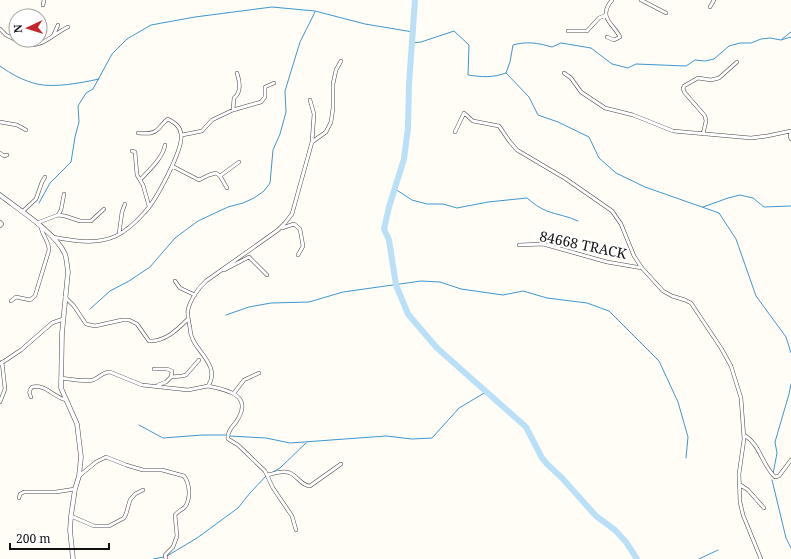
<svg xmlns="http://www.w3.org/2000/svg" width="791" height="559" font-family="'Noto Serif',serif">
	<style>
		.lines { fill: none; stroke-linecap: round; stroke-linejoin: round }
		.stream { stroke: #3f96cf; stroke-width: 1 }
		.river { stroke: #b9e0f7; stroke-width: 6 }
		.minor-casing { stroke: #444; stroke-width: 4 }
		.tertiary-casing { stroke: #444; stroke-width: 5 }
		.minor { stroke: #fff; stroke-width: 3 }
		.tertiary { stroke: #fff; stroke-width: 4 }
		.labels { text-anchor: middle; stroke-width: 4; stroke-linejoin: round; paint-order: stroke }
		.street-label { font-size: 14px; fill: #111; stroke: #fff }
	</style>
	<rect width="100%" height="100%" fill="#fffdf5"/>
	<g class="lines">
		<path class="stream" d="M782,39L791,32
			M412,43L421,42L454,31L469,45L468,75C482,77 492,78 506,73L510,62L513,45C527,41 538,43 552,47L561,43L591,48L612,64L628,68L636,64L686,66L695,60L705,61L714,59L729,46L740,43H751L761,39L770,38L781,40L791,37
			M0,66C11,74 24,81 37,84C54,88 81,83 99,79
			M506,73L529,97L538,115L558,122L589,137L599,158L616,173L645,187L719,213L736,239L756,296L786,337L791,353
			M395,189L412,200L427,204H443L457,208L488,202L527,198C533,203 539,208 547,211C557,215 568,216 578,221
			M39,203L50,183L71,162L75,137L79,122L78,106L86,93L93,89L112,54L127,39L151,25L195,17L272,7L315,11L365,24L413,32
			M703,207L728,198L740,195L753,198L764,207L791,206
			M90,309L110,291L129,281L150,267L175,238L198,221L228,207L243,203L254,198L264,191L270,183L273,150L280,134L286,112L285,91L300,42L315,12
			M226,315L249,307L271,303L309,302L343,292L421,281L440,282L461,289L503,295L523,291L547,298L587,303L609,311L659,361L678,402L688,437L686,458
			M139,425L163,438L202,435H227
			M230,436L266,438L290,443L386,436L412,439L432,438L459,408L486,392
			M273,472L280,468L306,443
			M773,474L777,453L775,442L789,394L791,384
			M772,480L786,538L791,548
			M167,556L197,538L238,508L250,493L267,475
			M153,559L164,557
			M699,559L718,550"/>
		<path class="river" d="M415,0L409,84L408,128L404,159L389,207L384,229L389,240L396,285L408,314L437,348L526,427L542,458L547,464L562,478L596,516L615,530L626,542L637,559"/>
		<defs>
			<path id="minor" d="M641,0L666,13
				M43,5L44,0
				M710,7L714,0
				M0,29L6,35L16,40
				M568,31H587L599,18L606,15
				M53,36L58,25
				M607,37L614,40L620,37C614,24 597,18 612,0
				M16,40C42,52 47,37 68,27
				M564,73L571,78L581,92L605,108L633,115L673,131L751,138L767,136L791,131
				M310,100L314,114L312,142
				M233,110L234,98C242,92 240,82 237,73
				M0,122L17,125L26,130
				M791,131L790,136L791,139
				M455,132L464,113L473,121L499,126L510,142L517,150L566,179L612,211L621,224L634,256L642,268L663,291L672,296L685,300L691,303L721,348L731,366L741,398L744,439L739,474L740,502L743,515L761,559
				M703,134L706,121L705,116L685,93L683,89L684,86L698,78L711,80L719,78L737,62
				M182,135L202,131L212,120L233,110L261,102L265,97V87L274,83
				M132,151L135,152L137,175L143,185L149,206
				M0,153L4,156L7,155
				M172,166L199,180L209,175L216,173L220,176L227,188
				M220,176L239,162
				M140,180C149,170 163,158 165,145
				M22,212L36,199L42,182L45,177
				M58,215L61,210L64,194
				M0,222L2,224L0,226
				M37,223L58,215L65,216L80,221H91L104,209
				M282,228L294,224L300,229L303,246L298,255
				M119,234L122,212L125,204
				M53,237C73,241 96,245 116,236C126,231 136,222 144,213C155,202 184,149 181,134C180,126 175,123 168,119C163,122 161,127 157,130C152,135 144,133 138,133
				M519,245L543,244L607,262L642,268
				M224,270L249,257L267,275
				M175,281L180,288L195,295
				M65,297L74,306L86,324L95,326L122,320H129L137,324L149,341C165,342 178,329 188,319
				M11,301L16,297L30,300L35,296L49,250C49,241 42,235 41,227
				M0,364L21,350L52,323L63,319
				M154,369H167L172,371L171,377
				M61,378C69,379 86,382 93,380C99,378 102,372 110,372L142,385L188,390L208,386C220,368 200,354 193,340C191,336 190,332 190,328C189,322 187,316 188,310C190,300 199,287 206,281L278,230L285,223L292,214L312,142L326,132L331,122L333,108V84L336,70L341,61
				M158,385L166,382L171,377L182,376L186,375L199,360
				M208,386C229,390 254,396 236,422C232,427 227,432 228,439L238,445L265,471L273,488L292,516L296,530
				M234,393L244,380L259,373
				M31,397C29,394 29,390 32,387C46,384 53,397 66,400
				M0,402L5,389L2,362
				M744,435C760,444 762,465 775,477L779,476L791,460
				M267,475C273,474 280,471 286,472C296,472 300,486 310,486L341,464
				M79,476L96,462L106,457L126,465L143,470H162L184,476C190,484 191,498 185,507C182,510 178,511 175,515L177,536L173,547L165,555L166,559
				M739,484L748,490L764,508
				M19,498L20,494L24,492H56L75,489
				M71,516L94,526H109L124,518L126,514L130,500L135,494L143,490"/>
			<path id="tertiary" d="M0,195C18,209 56,233 65,254C67,260 67,266 68,272L62,333L61,388L77,424L81,457L79,476L75,489L71,516L70,530L73,559"/>
		</defs>
		<use href="#minor" class="minor-casing"/>
		<use href="#tertiary" class="tertiary-casing"/>
		<use href="#minor" class="minor"/>
		<use href="#tertiary" class="tertiary"/>
	</g>
	<g class="labels">
		<g class="street-label">
			<text transform="translate(583 245) rotate(12)" y="5">84668 TRACK</text>
		</g>
	</g>
	<g transform="translate(28 28) rotate(266)"><circle r="19" fill="#ffffff" stroke="#a0a0a0"/>
	<path d="M0-3L7 15L0 10L-7 15Z" fill="#c4262e"/>
	<text y="-6" font-size="11" font-weight="bold" text-anchor="middle" fill="#111111">N</text>
	</g>
	<path d="M10 543v6h99v-6" fill="none" stroke="#111111" stroke-width="2"/>
	<text x="16" y="543" font-size="12" fill="#111111" stroke="#ffffff" stroke-width="3" paint-order="stroke">200 m</text>
</svg>
